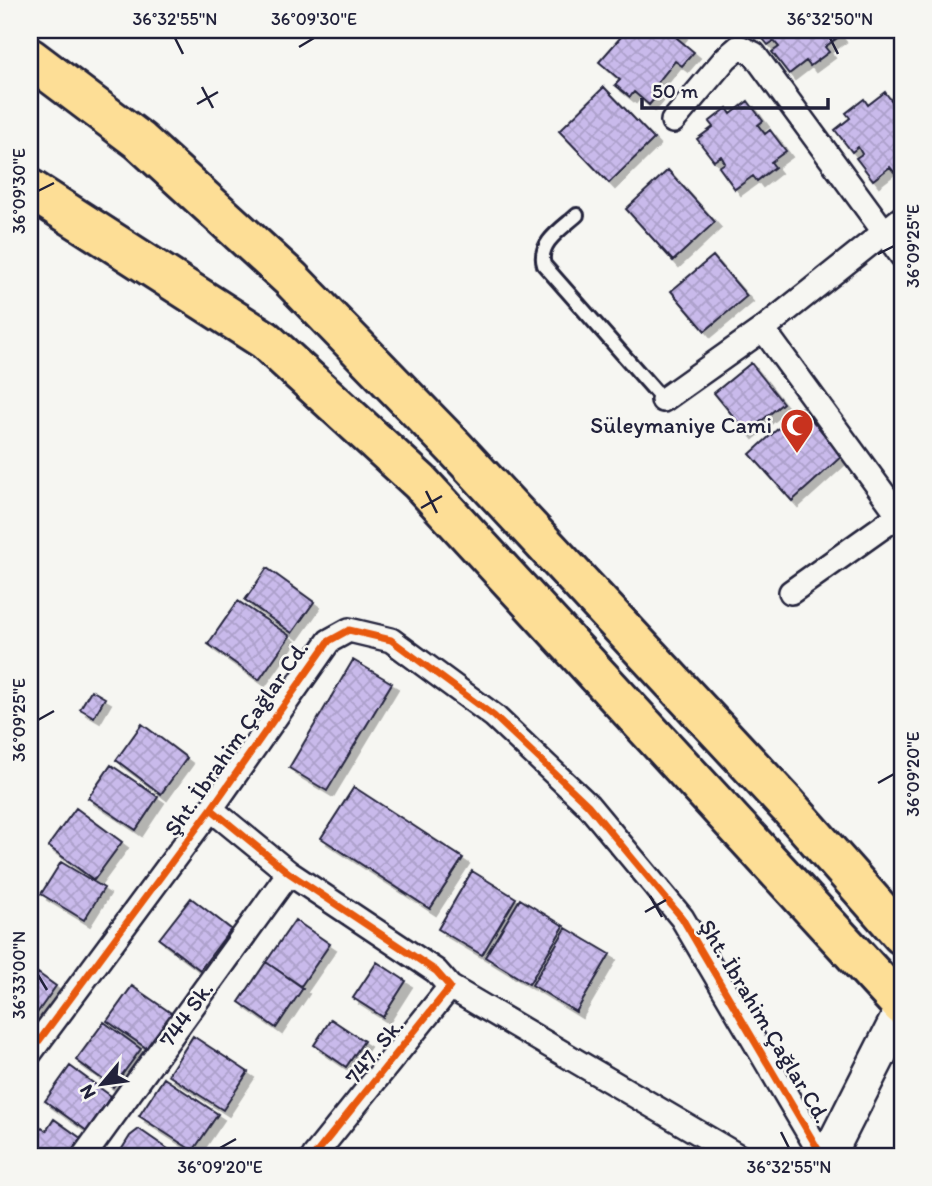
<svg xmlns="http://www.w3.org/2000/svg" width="932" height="1186" font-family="Itim,sans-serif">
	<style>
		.building { fill: url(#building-cross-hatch); stroke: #22223b; stroke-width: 2; filter: url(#shadow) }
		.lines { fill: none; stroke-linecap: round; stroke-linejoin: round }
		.lane-casing { stroke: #22223b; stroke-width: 18 }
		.street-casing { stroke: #22223b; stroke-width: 28 }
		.secondary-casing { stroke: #22223b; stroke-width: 38 }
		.highway-casing { stroke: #22223b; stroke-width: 44 }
		.lane { stroke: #f6f6f2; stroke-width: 12 }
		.street { stroke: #f6f6f2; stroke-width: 23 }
		.secondary { stroke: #f6f6f2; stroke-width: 33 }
		.highway { stroke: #fdde96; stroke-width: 38 }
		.cycleway-casing { stroke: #f6f6f2; stroke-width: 11 }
		.cycleway { stroke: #e8590c; stroke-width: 7 }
		.ticks { fill: none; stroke: #22223b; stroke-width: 2.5 }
		.labels { text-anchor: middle; stroke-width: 5; stroke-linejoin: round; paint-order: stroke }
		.poi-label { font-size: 23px; fill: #22223b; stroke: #f6f6f2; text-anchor: end }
		.street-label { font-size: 23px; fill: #22223b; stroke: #f6f6f2 }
		.neatline { fill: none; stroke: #22223b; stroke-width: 2.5 }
		.ticks-label { font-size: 18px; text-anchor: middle; fill: #22223b }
	</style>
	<defs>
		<pattern id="building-cross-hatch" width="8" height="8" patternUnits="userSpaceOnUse" patternTransform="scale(1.75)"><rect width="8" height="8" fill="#c9baeb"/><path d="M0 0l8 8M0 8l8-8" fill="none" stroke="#aca0ca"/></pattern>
		<filter id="shadow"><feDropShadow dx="6" dy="6" stdDeviation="0" flood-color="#0004"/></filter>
	</defs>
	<rect width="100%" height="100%" fill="#f6f6f2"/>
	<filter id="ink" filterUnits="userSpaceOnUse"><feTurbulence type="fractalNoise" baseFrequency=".0143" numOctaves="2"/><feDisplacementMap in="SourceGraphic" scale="14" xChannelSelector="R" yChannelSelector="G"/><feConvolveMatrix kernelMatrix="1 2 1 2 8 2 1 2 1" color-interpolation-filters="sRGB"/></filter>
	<g filter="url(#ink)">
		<path class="building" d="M627,30H677L681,33L677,38L694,52L682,66L675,61L654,87L660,92L649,105L634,92L630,97L615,85L620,80L599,62Z
			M756,30H835L840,36L825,47L829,52L810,66L806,61L789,74L772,52L779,47L774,41L768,45Z
			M604,87L654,139L609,183L559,131Z
			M885,92L900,112L895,116L902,125V166L894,172L890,167L873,180L856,158L862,154L858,147L852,152L835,130L850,118L846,113L864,99L868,105Z
			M748,101L763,121L758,125L765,134L770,130L786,151L771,162L775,167L757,181L753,176L735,189L719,167L725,163L721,156L714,161L697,139L713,127L709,122L727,108L731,114Z
			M668,170L715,222L673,261L626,209Z
			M713,256L747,296L705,331L671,291Z
			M751,363L783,403L747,433L714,393Z
			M801,408L843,455L792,501L750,454Z
			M267,568L314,602L292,633L245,600Z
			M238,601L290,636L259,680L208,644Z
			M353,660L392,683L327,791L289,768Z
			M91,690L105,698L94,717L80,709Z
			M142,724L187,758L161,794L116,760Z
			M111,765L158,797L136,830L88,798Z
			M354,787L463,858L430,909L321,838Z
			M76,808L122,842L94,880L48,846Z
			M61,862L104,888L84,920L41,894Z
			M472,871L516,898L482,955L438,929Z
			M191,898L231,929L200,970L159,939Z
			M520,899L564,926L529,984L485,957Z
			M295,920L330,944L301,986L266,962Z
			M566,928L610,954L576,1012L532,985Z
			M266,962L303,988L276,1028L239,1002Z
			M377,962L406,981L383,1017L353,998Z
			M38,973L56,986L30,1023V984Z
			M132,986L174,1015L149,1050L107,1021Z
			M331,1019L364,1041L346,1067L314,1045Z
			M104,1022L141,1049L113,1087L76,1060Z
			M193,1036L248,1072L223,1110L168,1075Z
			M70,1066L111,1096L87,1131L45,1101Z
			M164,1078L218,1114L193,1151L139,1116Z
			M30,1119L46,1131L54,1119L82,1139L69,1156H30Z
			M139,1129L178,1156L118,1155L130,1136Z"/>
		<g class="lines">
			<defs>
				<path id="lane" d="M577,215C563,228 537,243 544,265L663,400"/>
				<path id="street" d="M673,121L726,58L739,47L754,54L902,256
					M763,329L899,515
					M663,400L763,329L902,218
					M791,592L902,513
					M211,809L289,873L436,971L450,987L314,1156
					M450,987L738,1156
					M30,1053L211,809L329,641L349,630L391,640L494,716L588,805L682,918L822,1156
					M84,1156L289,873"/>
				<path id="secondary" d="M828,1156L902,1010"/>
				<path id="highway" d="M30,58L140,141L291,279L454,447L788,806L902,935
					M30,189L265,340L420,482L902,1006"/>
			</defs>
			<use href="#lane" class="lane-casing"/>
			<use href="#street" class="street-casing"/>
			<use href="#secondary" class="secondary-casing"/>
			<use href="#highway" class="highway-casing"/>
			<use href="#lane" class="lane"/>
			<use href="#street" class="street"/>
			<use href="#secondary" class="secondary"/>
			<use href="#highway" class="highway"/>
			<defs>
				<path id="cycleway" d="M211,809L289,873L436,971L450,987L314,1156
					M30,1053L211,809L329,641L349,630L391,640L494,716L588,805L682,918L822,1156"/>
			</defs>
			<use href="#cycleway" class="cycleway-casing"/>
			<use href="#cycleway" class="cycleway"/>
		</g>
	</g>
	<path class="ticks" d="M175,38L183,54M830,38L838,54M299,47L314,38M202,87L213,108M197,104L218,92M38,191L54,183M878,254L894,246M426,491L437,513M421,508L442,496M38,720L54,711M878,783L894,774M650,896L662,917M645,912L666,900M38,975L47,990M781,1132L789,1148M220,1148L236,1139"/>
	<defs>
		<symbol id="mosque-pin" viewBox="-11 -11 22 30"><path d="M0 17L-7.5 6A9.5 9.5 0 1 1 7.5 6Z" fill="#c8321e" stroke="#f6f6f2"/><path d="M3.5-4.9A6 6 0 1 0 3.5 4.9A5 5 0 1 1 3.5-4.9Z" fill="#fff"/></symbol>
	</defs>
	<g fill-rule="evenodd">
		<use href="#mosque-pin" x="778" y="406" width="38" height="52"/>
	</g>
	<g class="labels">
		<g class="poi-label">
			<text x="772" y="433">Süleymaniye Cami</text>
		</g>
		<g class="street-label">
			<text transform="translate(236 738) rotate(-55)" y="8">Şht. İbrahim Çağlar Cd.</text>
			<text transform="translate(186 1014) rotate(-54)" y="8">744 Sk.</text>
			<text transform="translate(765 1021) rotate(59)" y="8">Şht. İbrahim Çağlar Cd.</text>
			<text transform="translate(374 1051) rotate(-51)" y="8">747. Sk.</text>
		</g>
	</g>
	<rect width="932" height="1186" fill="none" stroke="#f6f6f2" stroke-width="77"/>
	<g transform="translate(102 1084) rotate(241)" stroke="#f6f6f2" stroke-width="5" paint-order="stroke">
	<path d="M0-5L12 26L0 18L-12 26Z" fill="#22223b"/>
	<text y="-10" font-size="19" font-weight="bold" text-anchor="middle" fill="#22223b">N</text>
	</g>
	<path d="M642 98v10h186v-10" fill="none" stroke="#22223b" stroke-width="3.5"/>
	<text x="652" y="98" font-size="21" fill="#22223b" stroke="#f6f6f2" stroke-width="5" paint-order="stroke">50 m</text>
	<rect x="38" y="38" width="856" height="1110" class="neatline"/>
	<g class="ticks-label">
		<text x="175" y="25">36°32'55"N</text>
		<text x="314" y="25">36°09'30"E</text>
		<text x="830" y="25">36°32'50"N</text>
		<text transform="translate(19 191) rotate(-90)" y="6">36°09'30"E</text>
		<text transform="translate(913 246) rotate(-90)" y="6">36°09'25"E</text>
		<text transform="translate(19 720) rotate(-90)" y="6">36°09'25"E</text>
		<text transform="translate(913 774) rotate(-90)" y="6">36°09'20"E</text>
		<text transform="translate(19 975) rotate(-90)" y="6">36°33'00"N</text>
		<text x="220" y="1173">36°09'20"E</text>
		<text x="789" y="1173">36°32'55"N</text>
	</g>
</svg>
